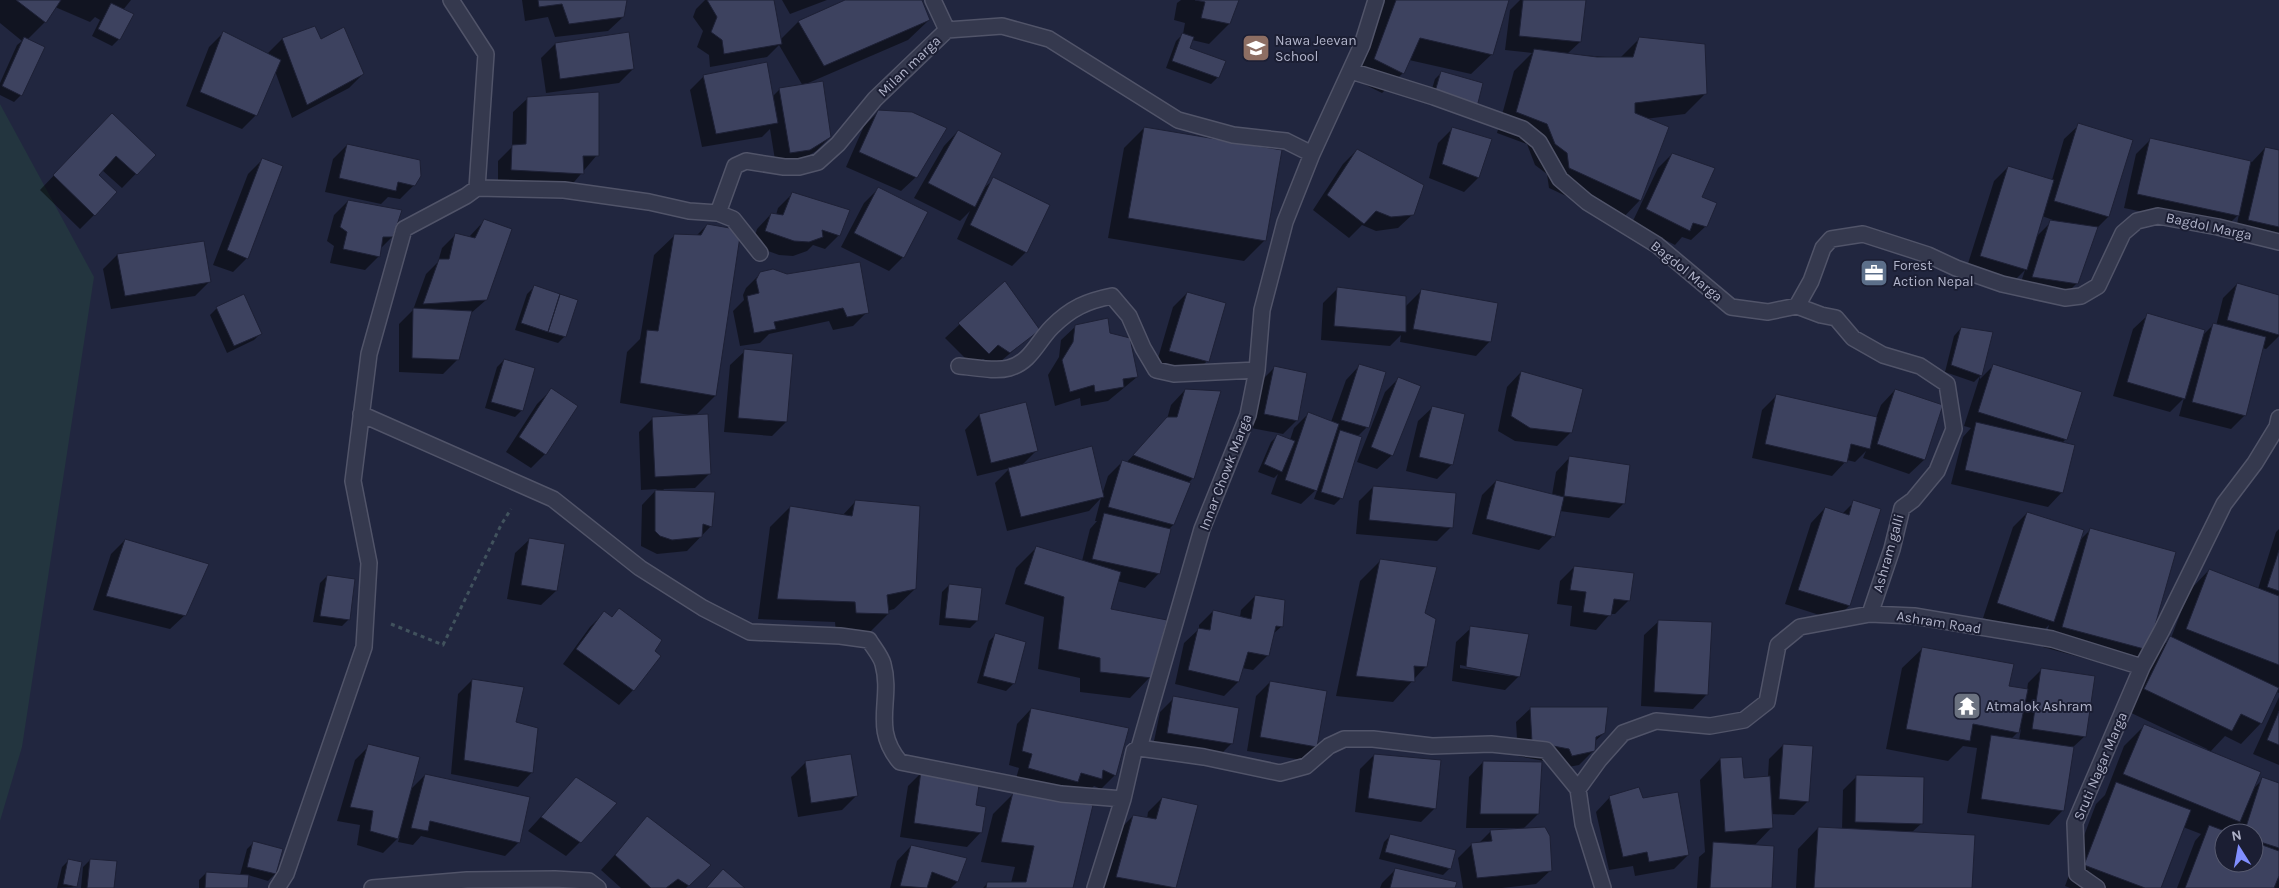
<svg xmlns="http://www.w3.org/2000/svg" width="2279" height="888" font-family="Karla,sans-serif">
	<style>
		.green { fill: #23353f }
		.shadow { fill: #0007; fill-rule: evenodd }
		.building { fill: #3d425f; stroke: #1d2035 }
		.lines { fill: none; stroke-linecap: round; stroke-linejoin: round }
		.minor-casing { stroke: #515469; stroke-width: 18 }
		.path { stroke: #41525d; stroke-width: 3; stroke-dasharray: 4 4; stroke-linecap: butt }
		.minor { stroke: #35394e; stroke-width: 15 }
		.labels { text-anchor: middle; stroke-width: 4; stroke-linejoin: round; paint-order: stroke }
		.poi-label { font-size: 14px; fill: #b1b4ca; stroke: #1b1e33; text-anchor: start }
		.street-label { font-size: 14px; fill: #b1b4ca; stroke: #1b1e33 }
	</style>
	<rect width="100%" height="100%" fill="#21263f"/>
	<path class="green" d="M0,104L94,277L22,747L0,821Z"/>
	<path class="shadow" d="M0,0H131L123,10L119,39L112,46L92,36L100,20L95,17L90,22L55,7L45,22L27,40L21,95L14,102L0,95V83L17,45L22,41L0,23Z
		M522,0H626L623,17L608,31L555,37L548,17L525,21Z
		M705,0H772L780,40L798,22L848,0H921L929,20L908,40L806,84L830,137L816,151L795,164L776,166L770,129L762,137L702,147L690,90L704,76L772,97L780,89L803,86L779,45L767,57L710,67L709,55L697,47L703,31L693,17L696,9Z
		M782,0H827L790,14Z
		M1181,0H1238L1229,24L1209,44L1192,40L1189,49L1218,77L1211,84L1166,68L1176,41L1183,34L1185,23L1174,20L1177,3Z
		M1384,0H1507L1492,54L1471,74L1409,60L1403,73L1382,93L1354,79Z
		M1520,0L1584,2L1580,42L1567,54L1620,58L1639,39L1706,93L1685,114L1645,119L1640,200L1620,221L1549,188L1547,174L1535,165L1527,144L1497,133L1514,71L1532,53L1505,50L1510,10Z
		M315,28L320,41L363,74L349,88L292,118L275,71L256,115L242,129L186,106L209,47L223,33L267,54L282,39Z
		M555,44L633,69L619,83L546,93L541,58Z
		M1442,72L1482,83L1428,102L1435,79Z
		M528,98L597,155L569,188L498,183V161L512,147L513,112Z
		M879,111L916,177L901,191L846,167L864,126Z
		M2079,125L2131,141L2108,217L2096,229L2077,283L2063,297L2018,291L2025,270L2011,284L1966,270L1994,181L2008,167L2052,180L2064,139ZM2042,216L2061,223L2051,222L2036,237Z
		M1144,128L1265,240L1244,261L1108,238L1124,148Z
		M98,129L154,155L122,188L102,170L97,175L94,215L80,229L40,190Z
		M1452,129L1490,140L1478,178L1464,192L1429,178L1438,143Z
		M958,131L983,189L994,179L1026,252L1012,266L957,239L970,211L960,221L914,198L944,146Z
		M2150,140L2252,162L2265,148L2279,151V244L2235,234L2239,214L2224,229L2124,208L2136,154Z
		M347,145L414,185L400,199L388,197L381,204L325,192L333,159Z
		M1357,150L1413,214L1398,228L1376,231L1362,225L1349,238L1313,210L1343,164Z
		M1672,154L1701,197L1706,226L1691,240L1682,237L1675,245L1632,223L1658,168Z
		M262,160L247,258L233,272L213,265L248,174Z
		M878,189L903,257L889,271L841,247L864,203Z
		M793,193L839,235L825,249L813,245L807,251L793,256L779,255L752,245L757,229L771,214L776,215L778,208Z
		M348,201L392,237L380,249L379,256L365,270L330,263L334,246L327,241L334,215Z
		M484,221L486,300L470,314L458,359L443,374L399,372V324L413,310L426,274L438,262L442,248L456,234L469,237Z
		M707,225L715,396L695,416L710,473L695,488L663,489L711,526L687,551L657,554L641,546L642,505L657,489L641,490L639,432L653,418L689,415L620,403L627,352L640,339L654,255L675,235L696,236Z
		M203,242L209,282L195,296L111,309L103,269L117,255Z
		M761,273L867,312L853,326L833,330L829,321L769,334L760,343L740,346L733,311L744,300L743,295L746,288Z
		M1005,282L1038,330L995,366L983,359L974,367L945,338Z
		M2237,284L2279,296V336L2266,349L2262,348L2245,415L2231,429L2179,416L2184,398L2170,412L2113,396L2133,329L2148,315L2202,336L2213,325L2216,326L2223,298Z
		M534,287L565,336L558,343L515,330L527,294Z
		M1337,289L1405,307L1421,291L1490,341L1476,356L1400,342L1401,335L1390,346L1321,340L1323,303Z
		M1187,293L1207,361L1193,376L1156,365L1173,307Z
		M217,308L261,333L254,340L227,353L210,315Z
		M1076,326L1109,334L1137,377L1108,401L1081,406L1080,398L1055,406L1048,375L1059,357L1061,340Z
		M1961,328L1981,375L1974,382L1945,372L1954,336Z
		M745,351L786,422L772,436L724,432L730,365Z
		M504,360L522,410L515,417L485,408L497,367Z
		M1360,365L1367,427L1357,437L1341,498L1334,505L1314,499L1318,488L1301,504L1271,494L1278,474L1274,478L1258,472L1271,442L1278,435L1290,440L1294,428L1308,414L1331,422L1346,380Z
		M1994,365L2066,439L2062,443V492L2048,507L1951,484L1963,437L1971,428L1964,426L1980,376V379Z
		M1274,368L1297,420L1283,434L1251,428L1260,382Z
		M1521,372L1571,432L1557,446L1515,441L1498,431L1507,387Z
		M1399,378L1392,455L1377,469L1357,462L1385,392Z
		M551,390L545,454L531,468L506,452L537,404Z
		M1185,390L1193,478L1188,483L1173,525L1168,530L1159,573L1145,588L1117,581L1110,610L1150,677L1130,698L1080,692V678L1038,669L1044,617L1005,604L1016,568L1037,547L1082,561L1090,529L1097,521H1095L1101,498L1089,511L1007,531L995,483L1010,468L977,476L965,430L979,415L1025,404L1037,450L1022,465L1102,495L1108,476L1122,462L1126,463L1167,419L1171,405Z
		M1895,390L1941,406L1924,460L1909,474L1863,458L1866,451L1855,462L1847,460L1832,476L1752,458L1762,410L1777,395L1876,418L1881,405Z
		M1433,407L1452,464L1437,479L1406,471L1418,421Z
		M1570,457L1623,504L1609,518L1560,511L1553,536L1539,550L1472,534L1482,495L1496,481L1552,495L1556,472Z
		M1373,487L1451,527L1437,541L1356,534L1359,501Z
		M855,502L915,589L894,609L887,611L888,614L868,634L836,633L835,622L758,619L770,527L790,507L842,516Z
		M1854,502L1880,510L1849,606L1835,620L1785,604L1811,523L1825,508L1842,514Z
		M2027,513L2079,541L2090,530L2147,650L2127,670L2043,647L2049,625L2038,636L1983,618L2013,527Z
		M2279,529V693L2277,692L2261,723L2241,744L2225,736L2210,752L2252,790L2263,779L2279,784V888H2177L2195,841L2201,834L2183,827L2159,888H2070L2065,886L2096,804L2105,795L2124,746L2144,726L2206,751L2207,749L2125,710L2149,658L2171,638L2189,591L2209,570L2258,589L2276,532ZM2233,827L2231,833H2254V863H2224V833Z
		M530,539L564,545L556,591L541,605L507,599L515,553Z
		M125,540L185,615L170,629L93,610L111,554Z
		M1380,561L1424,614L1426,666L1393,702L1336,696L1360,581Z
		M1574,567L1629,600L1615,614H1610L1596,630L1570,626L1572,606L1557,604L1560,581Z
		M327,576L349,619L342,626L313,622L320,583Z
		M949,585L977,621L970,628L939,625L942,592Z
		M1255,596L1282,626L1272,635L1267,656L1253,670L1242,668L1238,682L1224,696L1175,684L1184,643L1199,629V625L1213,611L1240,617L1241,610Z
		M604,613L633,690L619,705L563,664L590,627Z
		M1659,621L1707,694L1693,709L1641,706L1644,635Z
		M1471,628L1519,676L1505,690L1452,681L1456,642ZM1460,665L1510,674V676L1460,668Z
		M996,634L1025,643L1013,684L1006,691L977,683L989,641Z
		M1923,648L2008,687L2027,690L2028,683L2042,669L2085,736L2072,748L2063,810L2049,825L1967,813L1977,748L1963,746L1948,761L1886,749L1902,668ZM2021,729L2019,740L2011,739Z
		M472,680L515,723L532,772L518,787L451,774L458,694Z
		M1270,682L1316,746L1302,760L1247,751L1256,696Z
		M2279,697V765L2253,754Z
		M1174,698L1232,743L1218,757L1153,746L1160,712Z
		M1531,708L1604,733L1594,742L1593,751L1579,765L1558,769L1555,763L1518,756L1516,722Z
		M1031,709L1115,775L1101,789L1094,786L1087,793L1015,782L1019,768L1009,765L1017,724Z
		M1783,745L1808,801L1794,815L1771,814L1772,827L1754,846L1770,888H1697L1699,857L1705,852L1700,780L1720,759L1742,779L1768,777L1769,759Z
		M369,746L410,790L425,775L519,842L505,856L421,836L413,845L398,842L400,836L383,853L357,845L360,825L337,821L355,760Z
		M1374,755L1435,808L1421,822L1355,812L1360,769Z
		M806,762L856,796L842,810L798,817L791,777Z
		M1483,762L1538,814L1522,830L1551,870L1536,884L1502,888H1463L1458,858L1472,844H1478L1491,831L1515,830V828H1466L1469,777Z
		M922,772L974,806L981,832L967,847L900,837L908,786Z
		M1857,776L1922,823L1911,833L1971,888H1796L1798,849L1818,828L1842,830L1843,790Z
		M576,778L580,842L566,856L528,831Z
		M1014,793L1072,888H983L988,883H1011L1015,867L981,862L993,814Z
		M1610,797L1643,799L1688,855L1674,869L1635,876L1633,866L1609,870L1596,812Z
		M1162,798L1197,806L1175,888H1103L1119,830L1133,816L1147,819L1148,812Z
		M648,818L709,865L686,888H621L601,870Z
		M1391,835L1450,868L1443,875L1379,859L1384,842Z
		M254,842L281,850L275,874L268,881L248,875L247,888H199V880L206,873L240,875L247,849Z
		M911,846L957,882L951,888H890L897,861Z
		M69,860L75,887L57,888L62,867Z
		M90,860L113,888H81L83,867Z
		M1396,869L1454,888H1380L1382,883Z"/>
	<path class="building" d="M16,0H61L46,23Z
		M538,0H627L624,17L569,24L562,4L539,7Z
		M707,0H774L782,44L724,54L722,40L711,32L717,17Z
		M845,0H922L930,20L824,66L798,21Z
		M1195,0H1239L1230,24L1201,18L1205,2Z
		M1396,0H1509L1493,55L1420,38L1404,74L1374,59Z
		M1523,0H1586L1581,42L1519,36Z
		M111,3L134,14L120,40L98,29Z
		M315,26L321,39L344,27L364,74L307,105L282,38Z
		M223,31L281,60L257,116L200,92Z
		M629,32L634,69L560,79L555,43Z
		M1182,33L1194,37L1190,48L1226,61L1219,78L1172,61Z
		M24,37L45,47L22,96L2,86Z
		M1639,37L1705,44L1707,94L1635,103V113L1669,127L1641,201L1569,168L1567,153L1555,144L1547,124L1516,112L1534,49L1597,57H1633Z
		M767,62L778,123L716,134L703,75Z
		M1441,71L1483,83L1477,107L1434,95Z
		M823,81L831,137L810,150L790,153L779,88Z
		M599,92V156H583L584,174L511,170L512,145L526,144L527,97Z
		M878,110L912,112L947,128L917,178L859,152Z
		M112,113L156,155L137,175L116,156L99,175L117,192L95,216L53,175Z
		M2078,123L2133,140L2109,217L2054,201Z
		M1144,127L1282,150L1266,241L1128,218Z
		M1452,127L1492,139L1479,178L1442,164Z
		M958,130L1002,153L975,207L928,183Z
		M2150,138L2251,161L2239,216L2137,194Z
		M347,144L420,160L421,176L415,186L398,182L396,191L339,178Z
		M2265,147L2279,150V227L2248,220Z
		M1357,149L1424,185L1414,215L1391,217L1376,211L1364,224L1327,195Z
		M1672,153L1715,168L1702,197L1717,203L1707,227L1693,223L1690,231L1646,209Z
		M262,158L283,166L248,259L227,250Z
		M2008,166L2054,180L2027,270L1980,256Z
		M993,177L1050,205L1027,253L970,225Z
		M878,187L928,212L904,258L854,233Z
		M792,192L850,210L840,236L822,230L823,237L809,242L794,241L765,231L771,213L783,215Z
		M348,200L402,210L393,237H383L380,257L343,249L347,232L340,227Z
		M484,219L512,229L487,300L423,304L439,259H449L455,233L475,238Z
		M2050,220L2098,227L2078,284L2032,277Z
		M707,224L741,230L716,396L640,383L647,330L658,331L674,234L701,235Z
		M204,241L211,282L125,296L117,254Z
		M860,262L869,313L847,317L843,308L774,322L776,329L754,333L747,296L759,293L756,280L760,272L773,269L787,274Z
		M1005,281L1040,330L1010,353L998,345L989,354L958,323Z
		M2237,283L2279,295V335L2227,320Z
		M534,285L560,294L548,332L521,323Z
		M1337,287L1406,296V332L1334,326Z
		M1421,289L1498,303L1491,342L1413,329Z
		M1187,292L1226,303L1209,362L1169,351Z
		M244,294L262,334L234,346L216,307Z
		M560,294L578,300L566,337L548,332Z
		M413,308L472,311L459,360L412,358Z
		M2147,313L2205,330L2185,399L2127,382Z
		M1108,318L1110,333L1130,338L1138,377L1123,379L1124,387L1095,392L1094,385L1070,392L1062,360L1073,342L1075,325Z
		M2213,323L2266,337L2246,416L2192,402Z
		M1961,327L1993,332L1982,376L1951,365Z
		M744,349L793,354L787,422L738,418Z
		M504,359L535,368L523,411L491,402Z
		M1359,364L1386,372L1369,428L1341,420Z
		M1993,364L2082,392L2067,440L1978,412Z
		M1274,366L1307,373L1298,421L1264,414Z
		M1521,371L1583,389L1572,433L1530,428L1511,416Z
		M1398,377L1421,386L1393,456L1371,447Z
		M551,388L578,406L546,455L519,437Z
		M1185,389L1221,391L1194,479L1133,455L1167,417H1177Z
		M1895,389L1943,405L1925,460L1877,444Z
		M1776,394L1877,417L1870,449L1851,444L1847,463L1765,444Z
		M1026,402L1038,451L991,463L979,414Z
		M1432,406L1465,414L1453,465L1419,457Z
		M1308,412L1339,424L1317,491L1285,480Z
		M708,414L711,474L655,477L652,417Z
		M1976,422L2075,445L2063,493L1965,470Z
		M1340,430L1362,437L1343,499L1321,492Z
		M1277,434L1295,441L1282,472L1264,464Z
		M1092,446L1104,497L1021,517L1008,468Z
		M1569,456L1630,465L1625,504L1564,496Z
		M1122,460L1191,483L1174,525L1108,507Z
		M1496,480L1564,497L1555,537L1486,519Z
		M1373,486L1456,493L1453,528L1369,520Z
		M655,490L715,492L712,527L703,524L702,537L672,540L660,536L655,531Z
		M855,500L920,506L916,589L887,595L889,614L856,613L855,602L777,599L790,506L852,516Z
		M1853,500L1881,509L1850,606L1798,590L1825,507L1849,515Z
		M2027,512L2084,530L2054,622L1997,603Z
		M1104,513L1171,529L1160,574L1092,559Z
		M2090,528L2176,552L2148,650L2062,627Z
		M529,538L565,544L557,591L521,585Z
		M125,539L209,564L186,616L106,596Z
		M1036,546L1121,572L1111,609L1167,620L1152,678L1100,672V658L1058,649L1064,597L1024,584Z
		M2279,550V591L2267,587Z
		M1380,559L1437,567L1425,613L1436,619L1427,667L1414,666L1415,682L1356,676Z
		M1574,566L1634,573L1630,601L1614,599L1611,616L1583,612L1586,592L1570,590Z
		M2209,569L2279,596V665L2186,629Z
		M327,575L355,579L350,620L320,616Z
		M949,584L982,588L978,621L945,618Z
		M1255,595L1285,600L1283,627L1276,626L1269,656L1248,652L1239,682L1188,670L1198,628L1210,630L1213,610L1251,619Z
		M619,608L662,640L655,651L661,656L634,691L576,649L604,611L612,617Z
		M1658,620L1712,622L1708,695L1654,692Z
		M1470,626L1529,634L1520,677L1466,667Z
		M995,633L1026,642L1015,684L983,676Z
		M2170,636L2279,688L2262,724L2241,714L2232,731L2144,689Z
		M1922,647L2014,664L2009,686L2028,689L2019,733L1973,724L1970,741L1906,729Z
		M2041,668L2095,676L2086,737L2032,729Z
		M472,679L524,687L516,722L538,728L533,773L464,760Z
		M1270,681L1327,691L1317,747L1260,737Z
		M1173,696L1239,708L1233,744L1167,733Z
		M1530,707H1608L1605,733L1596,737L1595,751L1572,756L1569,749L1532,742Z
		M1031,708L1129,728L1116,776L1103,770L1102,779L1081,773L1078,782L1028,768L1032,754L1022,751Z
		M2279,711V745L2267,740Z
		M2144,724L2261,772L2240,822L2123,774Z
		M1991,735L2074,747L2064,811L1981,799Z
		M368,744L420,757L398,839L370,831L373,811L350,807Z
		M1783,744L1813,746L1809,802L1779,799Z
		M851,754L858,796L811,803L805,761Z
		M1374,754L1441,760L1436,809L1368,798Z
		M1742,757L1744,778L1770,776L1773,828L1725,832L1720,758Z
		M1483,761L1542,762L1539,814H1480Z
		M921,771L980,779L976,805L986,807L982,833L914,823Z
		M425,774L530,797L520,843L430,821L428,831L411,828Z
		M1856,775L1924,777L1923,824L1855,822Z
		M576,777L617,803L581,843L541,817Z
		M2262,777L2279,783V848L2254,840V833H2244Z
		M2116,782L2191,810L2161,888H2145L2084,865Z
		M1639,787L1643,798L1678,792L1689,855L1649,862L1647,852L1623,857L1609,796Z
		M1013,792L1093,805L1073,888H986L987,882H1026L1034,846L1001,842Z
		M1162,797L1198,805L1176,888L1116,877L1133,815L1156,819Z
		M647,816L711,865L689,886L678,879L666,888H651L615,855Z
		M2209,825L2230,833H2224V863H2254V842L2279,851V876L2274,888H2185Z
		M1545,827L1550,836L1552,871L1477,878L1471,843L1492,841L1490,830Z
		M1818,827L1975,835L1972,888H1814Z
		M1390,834L1456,850L1451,869L1385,852Z
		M253,841L283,849L276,874L247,867Z
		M1713,842L1774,846L1772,888H1710Z
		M911,845L967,858L958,882L932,872L927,888L900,886Z
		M68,859L82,862L77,887L63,884Z
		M90,859L117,861L114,888H87Z
		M1395,868L1457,882L1455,888H1390Z
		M723,869L745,888H706Z
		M206,872L249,875L248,888H205Z"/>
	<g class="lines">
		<defs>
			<path id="minor" d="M933,0L947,30
				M1351,71L1434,97L1523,129L1539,142L1560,179L1587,202L1657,245L1731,307L1768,312L1797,306L1811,281L1823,248L1831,239L1863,234L1928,255L1956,268L2002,284L2065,298L2081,296L2098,286L2123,233L2137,221L2158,216L2218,227L2279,242
				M477,188L564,190L649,202L689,211L718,213L733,219L760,253
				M718,213L735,166L746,161L784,167H799L818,162L838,144L875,99L947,30L1002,26L1049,39L1178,120L1233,135L1286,141L1312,154
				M1797,306L1821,315L1836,318L1853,338L1883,355L1920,366L1947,384L1954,429L1937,471L1913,500L1902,508L1892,549L1870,614
				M959,366C973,367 995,372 1009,368C1031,362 1037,342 1052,327C1071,308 1087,301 1112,296L1129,316L1143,348L1156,370L1174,374L1257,370
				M361,414L553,499L640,568L703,608L750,632L840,636L869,640C873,647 881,656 883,664C893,700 871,728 900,762L1061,794L1123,799
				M1139,748L1204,757L1280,773L1306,766L1329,746L1344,739H1373L1432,746L1491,744L1546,750L1578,789
				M277,888L286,874L364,647L369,563L353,481L369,354L404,229L466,196L477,188L486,54L451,0
				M372,888L467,880L555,879L589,881L598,888
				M1095,888L1123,799L1134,751L1139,748L1202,529L1248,415L1257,370L1262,310L1285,222L1312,154L1362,45L1376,0
				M1603,888L1583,824L1578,789L1599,760L1623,733L1656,721L1710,726L1744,720L1767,702L1778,645L1800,627L1870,614L1914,616L2052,639L2142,667
				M2097,888L2077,874L2075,823L2142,667L2162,630L2224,504L2255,463L2277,427L2279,418"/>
		</defs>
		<use href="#minor" class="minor-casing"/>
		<path class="path" d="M391,624L443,645L501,525L511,509"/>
		<use href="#minor" class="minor"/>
	</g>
	<defs>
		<symbol id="school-square" viewBox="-11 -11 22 22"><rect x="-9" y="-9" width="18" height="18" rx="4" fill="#8d6e63" stroke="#1b1e33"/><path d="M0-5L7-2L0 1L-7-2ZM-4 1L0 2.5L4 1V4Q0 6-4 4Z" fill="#fff"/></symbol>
		<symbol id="office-square" viewBox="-11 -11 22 22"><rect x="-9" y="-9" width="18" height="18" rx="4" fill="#5c6f8a" stroke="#1b1e33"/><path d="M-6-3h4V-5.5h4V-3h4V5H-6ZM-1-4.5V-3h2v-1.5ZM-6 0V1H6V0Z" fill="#fff"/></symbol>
		<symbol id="temple-square" viewBox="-11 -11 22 22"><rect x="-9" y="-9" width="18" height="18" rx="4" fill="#6b7280" stroke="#1b1e33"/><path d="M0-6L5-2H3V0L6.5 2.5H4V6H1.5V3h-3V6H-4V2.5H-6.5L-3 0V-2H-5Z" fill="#fff"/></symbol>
	</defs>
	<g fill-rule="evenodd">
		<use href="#school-square" x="1240" y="32" width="32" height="32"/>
		<use href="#office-square" x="1858" y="257" width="32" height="32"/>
		<use href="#temple-square" x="1951" y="690" width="32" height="32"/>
	</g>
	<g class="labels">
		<g class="poi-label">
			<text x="1275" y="45">Nawa Jeevan<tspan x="1275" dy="16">School</tspan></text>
			<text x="1893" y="270">Forest<tspan x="1893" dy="16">Action Nepal</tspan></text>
			<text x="1986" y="711">Atmalok Ashram</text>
		</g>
		<g class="street-label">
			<text transform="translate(909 66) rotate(-44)" y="5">Milan marga</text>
			<text transform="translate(2209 226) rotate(12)" y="5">Bagdol Marga</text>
			<text transform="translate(1687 271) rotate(39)" y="5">Bagdol Marga</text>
			<text transform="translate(1225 472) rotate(-69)" y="5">Innar Chowk Marga</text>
			<text transform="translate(1888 553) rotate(-74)" y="5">Ashram galli</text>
			<text transform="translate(1939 622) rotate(9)" y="5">Ashram Road</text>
			<text transform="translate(2100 766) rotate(-67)" y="5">Sruti Nagar Marga</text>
		</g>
	</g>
	<g transform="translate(2239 848) rotate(349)"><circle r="24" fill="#1b1e33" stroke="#575a6f"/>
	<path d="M0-4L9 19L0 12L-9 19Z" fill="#818fff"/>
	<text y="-8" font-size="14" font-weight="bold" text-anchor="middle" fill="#b1b4ca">N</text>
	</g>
</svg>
